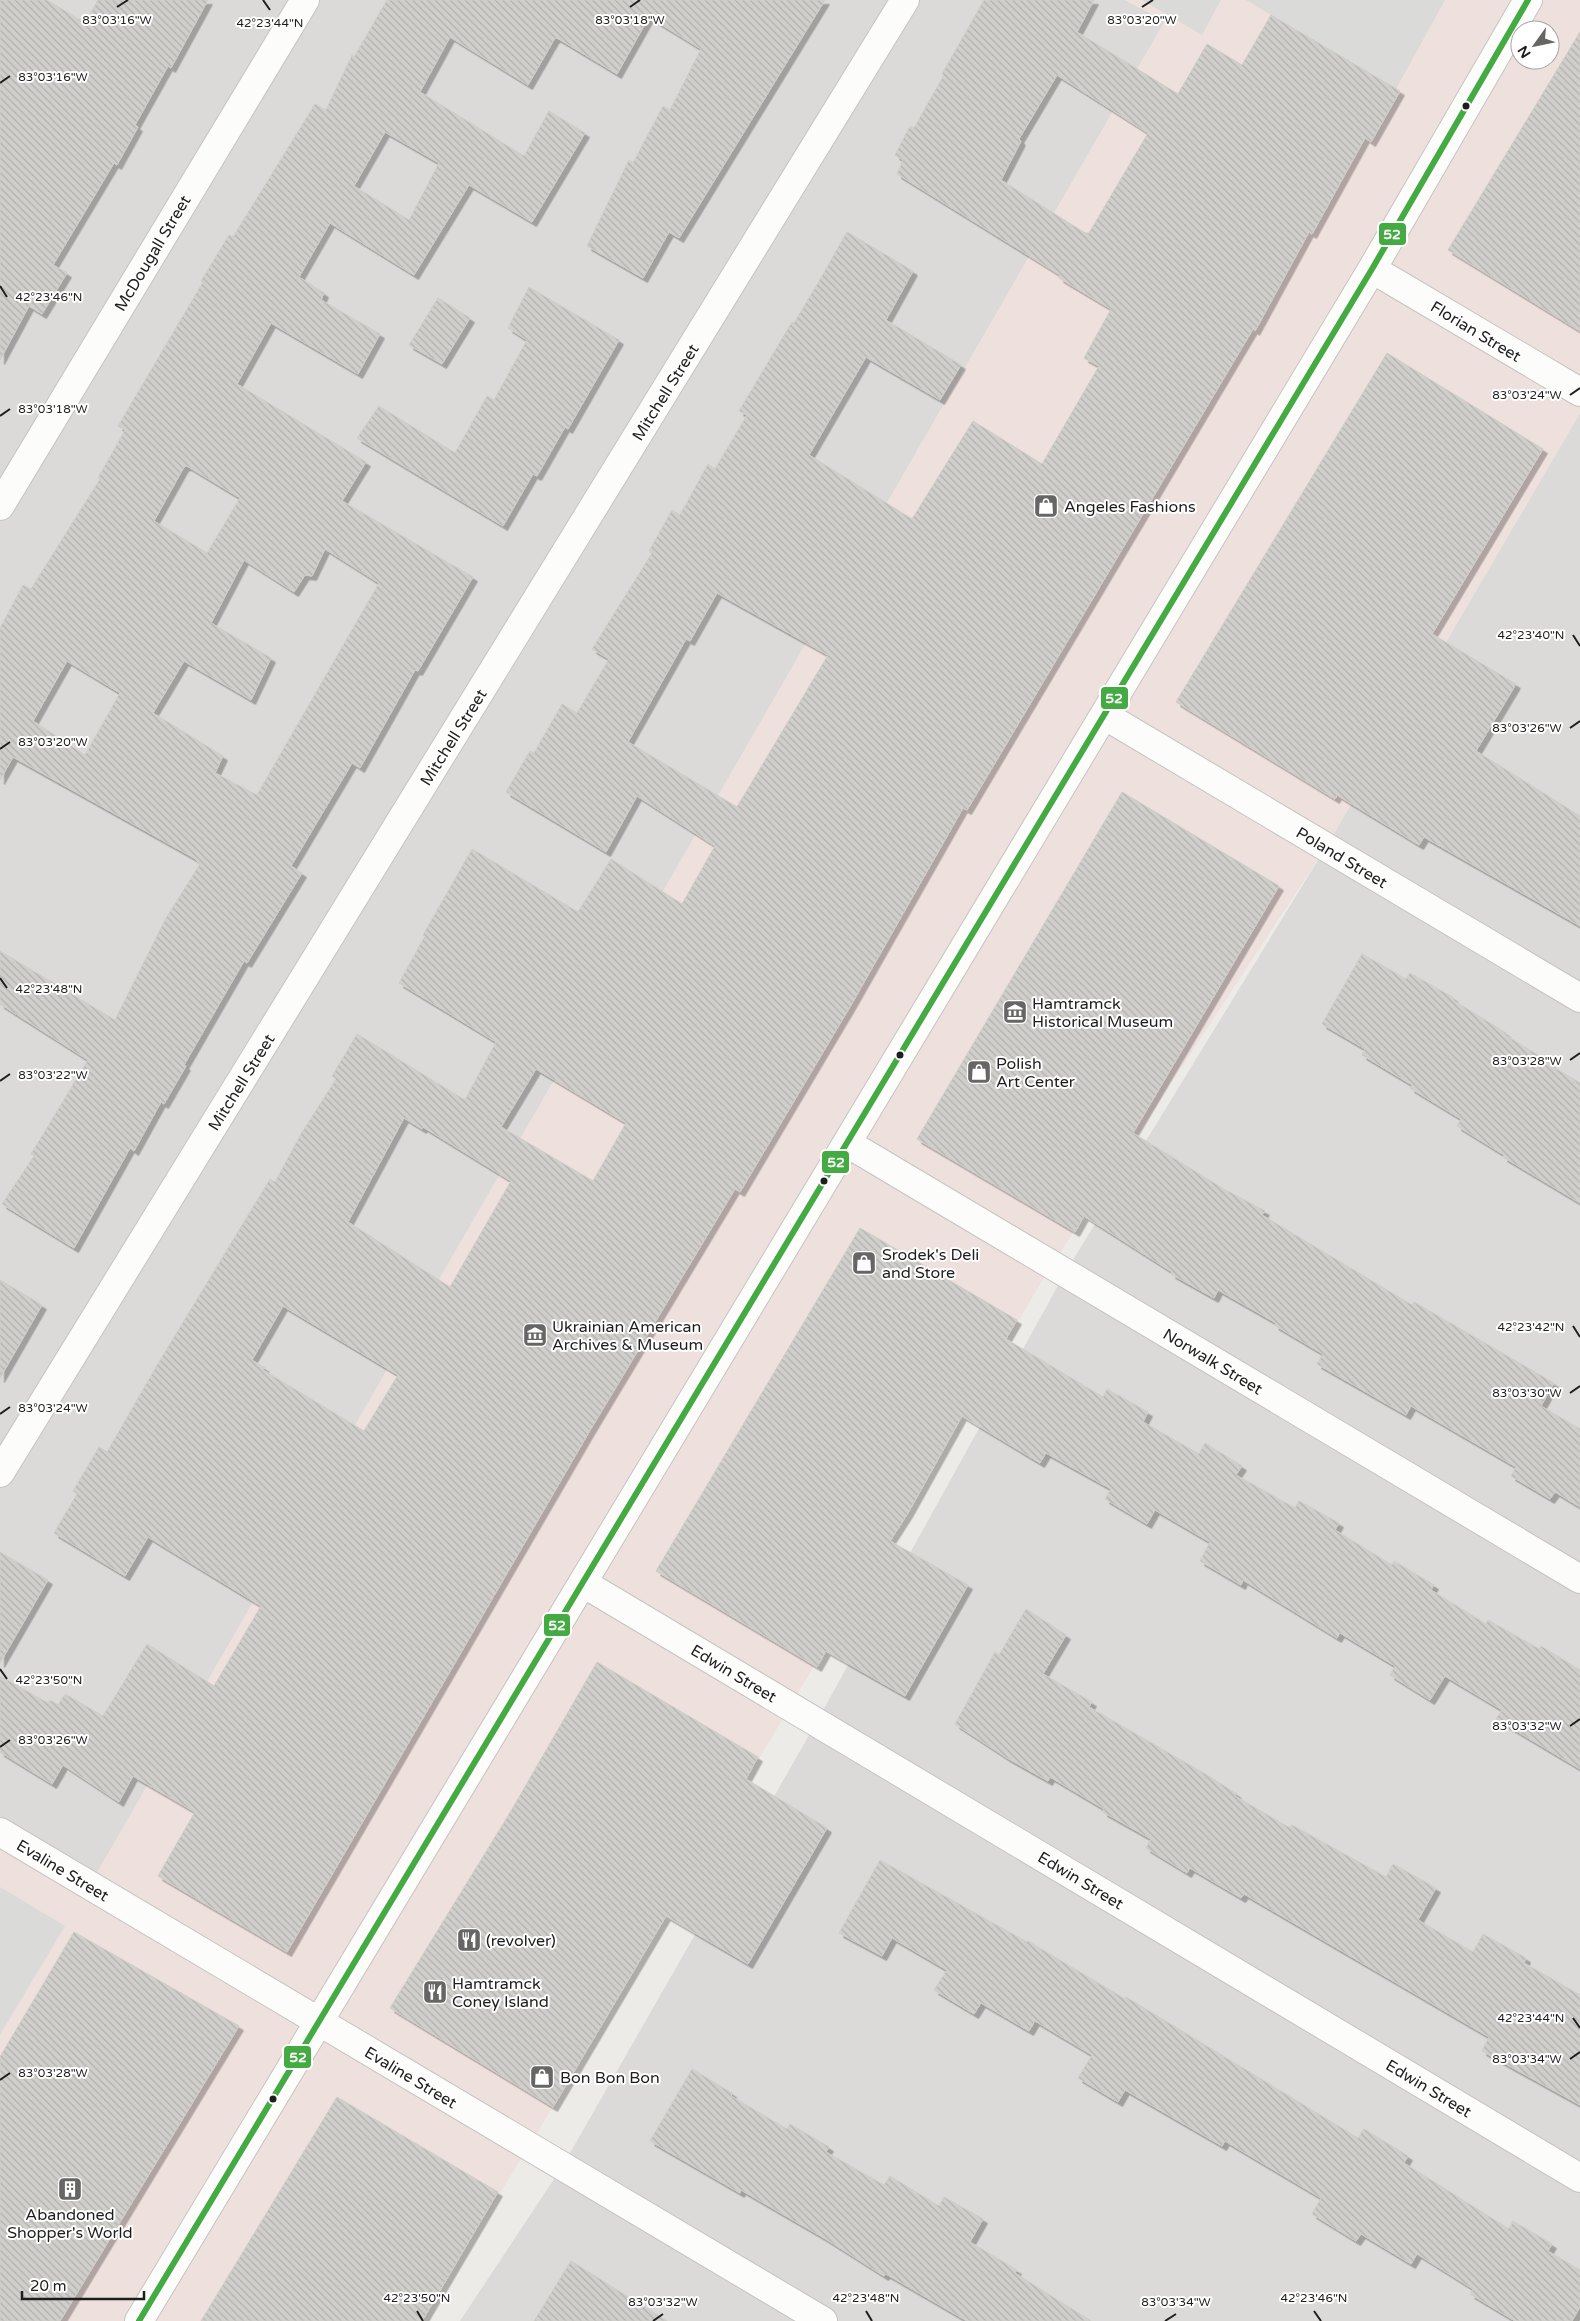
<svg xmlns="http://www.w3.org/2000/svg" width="1580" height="2321" font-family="'Varela Round',sans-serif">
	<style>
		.residential { fill: #dbdad8 }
		.commercial { fill: #eee0dd; fill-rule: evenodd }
		.religious { fill: #dadad8 }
		.building { fill: url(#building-back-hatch); stroke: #cfcdc8; fill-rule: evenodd; filter: url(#shadow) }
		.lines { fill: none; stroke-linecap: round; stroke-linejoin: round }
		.minor-casing { stroke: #c5c4c3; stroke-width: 30 }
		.minor { stroke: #fcfcfb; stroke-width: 28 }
		.bus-1-casing { stroke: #fff; stroke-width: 10 }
		.bus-1 { stroke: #44aa42; stroke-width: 6 }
		.ticks { fill: none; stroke: #1e1e1e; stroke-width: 2 }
		.bus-dot { fill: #1e1e1e; stroke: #fff; stroke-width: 2 }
		.labels { text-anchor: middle; stroke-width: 4; stroke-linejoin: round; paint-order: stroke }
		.street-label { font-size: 16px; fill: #1e1e1e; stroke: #fff }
		.poi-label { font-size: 16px; fill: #1e1e1e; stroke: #fff; text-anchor: start }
		.ticks-label { font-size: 12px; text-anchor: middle; fill: #1e1e1e; stroke: #fff; stroke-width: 4; stroke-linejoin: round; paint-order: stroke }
		.line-badge { stroke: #fff; stroke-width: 2 }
		.badge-label { font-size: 14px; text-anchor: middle; font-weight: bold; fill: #fff }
	</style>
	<defs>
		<pattern id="building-back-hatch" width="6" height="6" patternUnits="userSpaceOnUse" patternTransform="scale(1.25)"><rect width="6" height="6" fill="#d0cfcc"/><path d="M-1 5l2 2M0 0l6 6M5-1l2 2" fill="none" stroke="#b2b1af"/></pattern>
		<filter id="shadow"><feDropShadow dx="4.5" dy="4.5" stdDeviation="0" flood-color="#0004"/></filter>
	</defs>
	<rect width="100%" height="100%" fill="#ecebe7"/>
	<path class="residential" d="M0,0H1125L1165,21L90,1885L0,1832Z
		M1580,413V2321H460L562,2167L816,1723L1065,1273L1326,847Z"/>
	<path class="commercial" d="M1126,0H1580V413L1326,847L1048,1271L542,2125L421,2321H0V1832L90,1885L1165,21ZM1520,30H1550V60H1520Z"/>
	<path class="religious" d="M1142,0H1221L1202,35Z
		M1246,0H1445L1396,89Z
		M0,1887L65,1926L0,2035Z"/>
	<path class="building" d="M0,0H47L85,23L98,0H208L171,68L168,66L135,125L138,127L117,165L114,163L53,265L67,273L42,314L29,306L0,360Z
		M387,0H825L679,238L669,232L643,278L587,246L629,160L633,163L663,106L670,110L701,49L649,17L617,74L557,38H555L528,85L450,37L420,92L524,156L549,111L585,133L532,222L469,185L414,275L330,223L299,277L324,293L321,300L380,334L358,374L271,323L237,384L366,462L342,501L473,577L418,671L415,670L360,768L352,763L291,866L302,873L247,963L244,961L184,1065L186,1066L164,1104L161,1102L134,1151L130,1148L74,1248L2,1204L34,1156L31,1154L88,1060L0,1004V951L115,1020L166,918L200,864L194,858L13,757L0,780V628L23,585L31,589L100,479L98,478L125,430L118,426L203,282L201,281L229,235L233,237L315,104L326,110L352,55L354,57ZM385,132L439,163L409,220L354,186ZM187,466L240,498L207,553L154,521L184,467ZM325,549L379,583L257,795L215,773L223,756L153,713L184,661L251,700L271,658L211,623L244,560L294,592L305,575L312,576ZM67,661L120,693L85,755L33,721Z
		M984,0H1094L1077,32L1178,94L1207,44L1242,65L1271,15L1400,91L1371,142L1365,138L1312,234L1309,232L1255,331L1253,329L967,810L963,808L851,1005L740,1192L735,1189L589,1432L287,1952L158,1876L195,1812L133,1776L119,1802L63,1765L52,1784L0,1752V1676L48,1703L50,1700L58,1705L65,1694L103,1716L147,1644L214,1686L261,1606L148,1537L125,1576L54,1533L77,1494L73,1491L99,1447L107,1452L156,1367L270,1179L275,1182L301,1134L336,1079L332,1076L357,1034L465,1100L496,1042L399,983L425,936L423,935L472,849L578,912L611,859L682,904L715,846L637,796L606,852L506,792L530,751L534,753L562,704L577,713L609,659L592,649L652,553L649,551L672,510L680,515L708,464L715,469L747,415L739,411L792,322L794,323L818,283L847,232L913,271L886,320L961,365L940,400L866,357L809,455L912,519L973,421L1042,464L1099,366L1084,358L1111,309L1059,278L1060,275L897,174L903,160L895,155L910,126L914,128L944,75L942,74ZM1057,75L1148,133L1089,233H1085L1001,180L1021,141L1019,139ZM717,593L828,655L737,807L628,742L686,639L690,641ZM536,1069L626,1123L593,1181L501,1127ZM404,1118L422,1129L423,1127L511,1181L450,1287L348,1222ZM283,1306L398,1375L364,1431L263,1370L265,1368L252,1360Z
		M1580,32V331L1448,250Z
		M529,287L619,340L568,429L565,427L537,476L533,474L503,526L357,438L379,406L455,453L487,396L494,400L527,340L508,328Z
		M438,298L470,318L442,364L409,345Z
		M1387,353L1543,449L1432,634L1516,684L1476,751L1580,816V926L1424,837L1419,845L1337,795L1335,799L1176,702Z
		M1122,792L1279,886L1133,1133L1222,1188L1265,1211L1262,1215L1412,1305L1414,1302L1554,1383L1541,1406L1580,1429V1507L1555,1492L1550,1499L1511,1476L1516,1467L1411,1406L1406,1415L1317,1364L1323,1354L1274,1325L1276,1323L1218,1290L1214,1298L1171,1274L1172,1272L1084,1216L1075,1232L917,1139Z
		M1362,954L1406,979L1410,973L1454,998L1453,1000L1506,1033L1505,1035L1551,1063L1550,1065L1580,1083V1203L1503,1157L1504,1155L1457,1126L1461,1119L1410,1088L1412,1085L1362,1055L1365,1049L1322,1024Z
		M860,1228L1017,1320L1006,1339L1103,1397L1107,1389L1148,1412L1143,1422L1199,1454L1205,1443L1242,1466L1236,1475L1295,1508L1299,1501L1339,1523L1335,1530L1392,1565L1394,1561L1434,1585L1431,1590L1486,1624L1488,1620L1539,1649L1541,1646L1580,1670V1769L1496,1719L1502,1710L1445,1676L1430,1700L1390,1675L1395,1666L1340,1633L1337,1638L1243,1580L1241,1585L1200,1561L1210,1542L1155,1510L1147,1524L1105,1499L1111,1489L1046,1453L1040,1463L962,1416L908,1513L890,1541L968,1585L905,1696L826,1651L817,1667L656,1571Z
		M0,1280L42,1305L0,1378Z
		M0,1552L48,1580L0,1663Z
		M1026,1609L1066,1635L1043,1674L1092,1702L1089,1707L1207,1775L1237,1794L1235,1796L1290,1828L1292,1825L1386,1877L1393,1864L1436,1888L1418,1920L1473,1952L1483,1934L1526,1958L1524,1963L1580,1995V2105L1482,2051L1489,2037L1244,1894L1241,1898L1190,1868L1187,1873L1146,1848L1151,1839L1103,1812L1104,1809L1050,1777L1048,1781L1007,1758L955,1724L995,1652L999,1655Z
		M597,1662L758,1757L746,1779L827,1828L748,1964L666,1916L553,2107L390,2008L511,1811Z
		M880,1860L1027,1942L1028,1941L1125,1999L1126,1997L1358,2138L1364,2129L1408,2156L1404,2163L1509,2229L1513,2221L1552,2244L1548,2251L1580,2270V2307L1572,2321H1515L1470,2294L1473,2289L1417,2254L1411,2264L1361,2234L1356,2241L1312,2214L1321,2198L1225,2141L1222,2146L1125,2090L1118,2102L1078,2078L1092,2055L1035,2021L1029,2031L981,2003L974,2014L934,1990L947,1970L892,1938L882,1956L839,1933Z
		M74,1932L239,2026L60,2321H0V2057Z
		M692,2069L732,2093L731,2096L787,2129L790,2124L829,2147L826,2152L884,2185L890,2176L939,2206L944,2197L983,2219L970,2242L1017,2270L1015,2273L1091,2321H967L886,2274L884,2276L824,2238L741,2190L740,2193L650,2141Z
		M337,2097L498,2192L422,2321H201Z
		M571,2261L667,2321H534Z"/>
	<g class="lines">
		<defs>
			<path id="minor" d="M1372,269L1580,392
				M0,506L305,0
				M1104,715L1580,998
				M847,1143L1580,1579
				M0,1473L905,0
				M583,1583L1580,2178
				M0,1832L823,2321
				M139,2321L1372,269L1528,0"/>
		</defs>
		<use href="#minor" class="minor-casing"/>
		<use href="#minor" class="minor"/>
		<defs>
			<path id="bus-1" d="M139,2321L1372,269L1528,0"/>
		</defs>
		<use href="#bus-1" class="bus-1-casing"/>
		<use href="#bus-1" class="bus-1"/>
	</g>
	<path class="ticks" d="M263,0L270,10M117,7L128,0M630,7L640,0M1142,7L1153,0M0,83L10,76M0,286L7,297M1570,395L1580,388M0,416L10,409M1573,635L1580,646M1570,728L1580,721M0,749L10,742M0,978L7,988M1570,1060L1580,1053M0,1081L10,1074M1573,1326L1580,1337M1570,1393L1580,1386M0,1414L10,1407M0,1669L7,1679M1570,1726L1580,1719M0,1747L10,1740M1573,2018L1580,2028M1570,2059L1580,2052M0,2080L10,2073M417,2311L423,2321M866,2311L872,2321M1314,2311L1321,2321M653,2321L663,2314M1165,2321L1176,2314"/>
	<defs>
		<symbol id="shop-square" viewBox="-11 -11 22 22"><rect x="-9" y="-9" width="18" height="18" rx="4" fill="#666664" stroke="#fff"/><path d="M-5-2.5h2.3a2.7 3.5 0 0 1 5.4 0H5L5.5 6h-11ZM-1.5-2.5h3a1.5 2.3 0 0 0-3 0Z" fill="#fff"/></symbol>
		<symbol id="museum-square" viewBox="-11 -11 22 22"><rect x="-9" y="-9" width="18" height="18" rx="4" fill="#666664" stroke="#fff"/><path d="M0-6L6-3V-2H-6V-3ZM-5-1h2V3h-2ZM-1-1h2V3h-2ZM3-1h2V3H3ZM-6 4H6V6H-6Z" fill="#fff"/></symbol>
		<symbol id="restaurant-square" viewBox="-11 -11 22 22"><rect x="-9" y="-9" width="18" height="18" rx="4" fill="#666664" stroke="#fff"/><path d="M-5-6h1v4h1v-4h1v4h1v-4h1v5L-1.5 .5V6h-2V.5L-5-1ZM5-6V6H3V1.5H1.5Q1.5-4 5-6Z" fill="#fff"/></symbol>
		<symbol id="building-square" viewBox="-11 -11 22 22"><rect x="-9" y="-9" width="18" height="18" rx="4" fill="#666664" stroke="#fff"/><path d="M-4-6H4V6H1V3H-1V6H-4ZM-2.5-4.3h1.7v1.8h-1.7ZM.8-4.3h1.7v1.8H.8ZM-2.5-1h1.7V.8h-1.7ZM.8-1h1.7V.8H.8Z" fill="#fff"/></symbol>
	</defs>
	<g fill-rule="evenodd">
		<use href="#shop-square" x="1032" y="492" width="28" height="28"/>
		<use href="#museum-square" x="1001" y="998" width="28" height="28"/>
		<use href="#shop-square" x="965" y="1058" width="28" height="28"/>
		<use href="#shop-square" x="850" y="1249" width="28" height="28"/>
		<use href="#museum-square" x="521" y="1321" width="28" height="28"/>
		<use href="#restaurant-square" x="455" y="1926" width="28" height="28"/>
		<use href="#restaurant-square" x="421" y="1978" width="28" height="28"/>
		<use href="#shop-square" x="528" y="2063" width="28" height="28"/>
		<use href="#building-square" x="56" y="2175" width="28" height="28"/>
	</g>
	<g class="bus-dot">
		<circle cx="1466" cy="106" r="4.5"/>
		<circle cx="900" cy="1055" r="4.5"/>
		<circle cx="824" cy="1181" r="4.5"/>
		<circle cx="273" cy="2099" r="4.5"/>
	</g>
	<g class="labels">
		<g class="street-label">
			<text transform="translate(152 253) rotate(-59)" y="6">McDougall Street</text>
			<text transform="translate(1476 331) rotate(31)" y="6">Florian Street</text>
			<text transform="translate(665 392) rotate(-58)" y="6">Mitchell Street</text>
			<text transform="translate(453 737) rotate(-58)" y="6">Mitchell Street</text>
			<text transform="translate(1342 857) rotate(31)" y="6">Poland Street</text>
			<text transform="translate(241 1082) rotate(-58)" y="6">Mitchell Street</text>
			<text transform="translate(1213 1361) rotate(31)" y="6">Norwalk Street</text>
			<text transform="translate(734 1673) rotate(31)" y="6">Edwin Street</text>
			<text transform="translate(63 1870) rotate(31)" y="6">Evaline Street</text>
			<text transform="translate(1081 1880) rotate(31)" y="6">Edwin Street</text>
			<text transform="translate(411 2077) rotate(31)" y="6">Evaline Street</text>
			<text transform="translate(1429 2088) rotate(31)" y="6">Edwin Street</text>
		</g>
		<g class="poi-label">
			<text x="1064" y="512">Angeles Fashions</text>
			<text x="1032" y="1009">Hamtramck<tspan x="1032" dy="18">Historical Museum</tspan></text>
			<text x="996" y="1069">Polish<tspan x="996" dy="18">Art Center</tspan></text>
			<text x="882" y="1260">Srodek's Deli<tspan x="882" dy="18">and Store</tspan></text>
			<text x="552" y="1332">Ukrainian American<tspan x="552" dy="18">Archives &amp; Museum</tspan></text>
			<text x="486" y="1946">(revolver)</text>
			<text x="452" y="1989">Hamtramck<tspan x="452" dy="18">Coney Island</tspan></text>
			<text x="560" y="2083">Bon Bon Bon</text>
			<text x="70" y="2220" text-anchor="middle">Abandoned<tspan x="70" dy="18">Shopper's World</tspan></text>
		</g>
	</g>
	<g class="ticks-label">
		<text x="117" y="24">83°03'16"W</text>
		<text x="630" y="24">83°03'18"W</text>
		<text x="1142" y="24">83°03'20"W</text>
		<text x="270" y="27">42°23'44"N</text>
		<text x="53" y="81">83°03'16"W</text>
		<text x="49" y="301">42°23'46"N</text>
		<text x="1527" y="399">83°03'24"W</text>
		<text x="53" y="413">83°03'18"W</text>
		<text x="1531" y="639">42°23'40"N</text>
		<text x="1527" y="732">83°03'26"W</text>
		<text x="53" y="746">83°03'20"W</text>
		<text x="49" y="993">42°23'48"N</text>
		<text x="1527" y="1065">83°03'28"W</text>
		<text x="53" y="1079">83°03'22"W</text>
		<text x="1531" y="1331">42°23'42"N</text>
		<text x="1527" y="1397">83°03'30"W</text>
		<text x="53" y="1412">83°03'24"W</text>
		<text x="49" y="1684">42°23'50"N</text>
		<text x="1527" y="1730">83°03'32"W</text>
		<text x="53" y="1744">83°03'26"W</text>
		<text x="1531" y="2022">42°23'44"N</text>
		<text x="1527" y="2063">83°03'34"W</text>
		<text x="53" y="2077">83°03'28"W</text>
		<text x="417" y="2302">42°23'50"N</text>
		<text x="866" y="2302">42°23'48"N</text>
		<text x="1314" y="2302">42°23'46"N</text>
		<text x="663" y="2306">83°03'32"W</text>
		<text x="1176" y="2306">83°03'34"W</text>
	</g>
	<g class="line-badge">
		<rect x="1378" y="222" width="29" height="24" rx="5" fill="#44aa42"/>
		<rect x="1100" y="686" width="29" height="24" rx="5" fill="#44aa42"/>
		<rect x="821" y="1150" width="29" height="24" rx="5" fill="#44aa42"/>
		<rect x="543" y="1613" width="28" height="24" rx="5" fill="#44aa42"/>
		<rect x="283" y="2045" width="29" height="24" rx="5" fill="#44aa42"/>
	</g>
	<g class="badge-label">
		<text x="1392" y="239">52</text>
		<text x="1114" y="703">52</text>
		<text x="836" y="1167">52</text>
		<text x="557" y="1630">52</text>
		<text x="298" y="2062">52</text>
	</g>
	<g transform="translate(1535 45) rotate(237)"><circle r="24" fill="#ffffff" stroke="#a5a5a5"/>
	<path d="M0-4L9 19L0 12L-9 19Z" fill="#666664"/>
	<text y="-8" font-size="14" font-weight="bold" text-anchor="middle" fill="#1e1e1e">N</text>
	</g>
	<path d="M22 2291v8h122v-8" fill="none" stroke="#1e1e1e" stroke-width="2.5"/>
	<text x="30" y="2291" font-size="15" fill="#1e1e1e" stroke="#ffffff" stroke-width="4" paint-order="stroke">20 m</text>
</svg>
